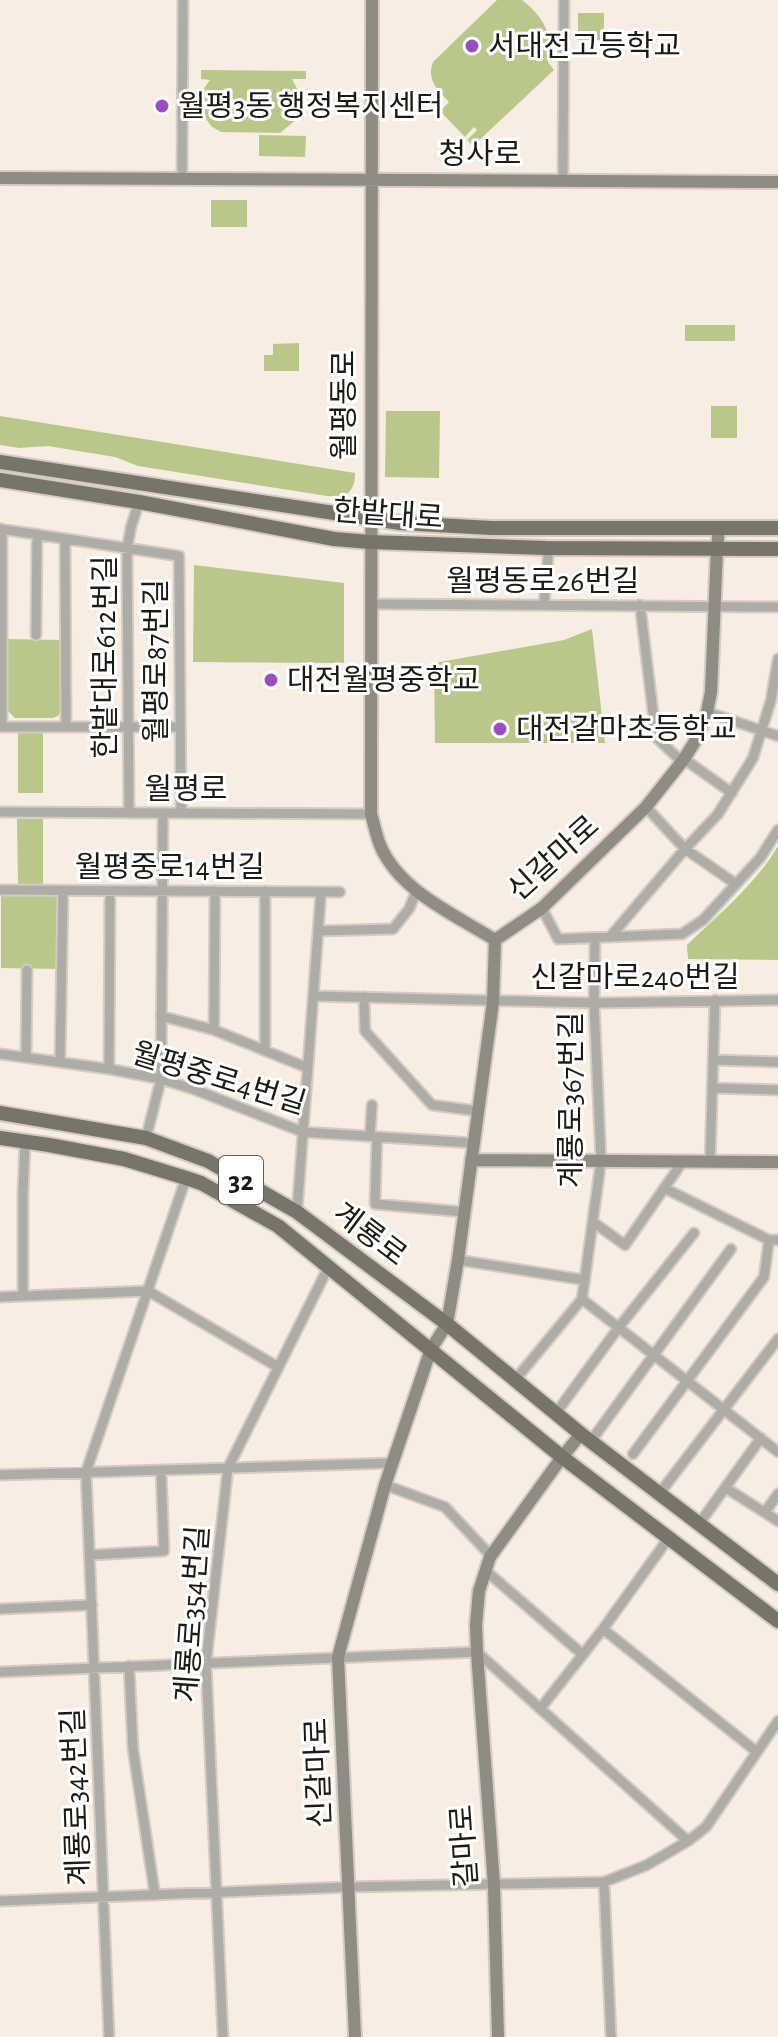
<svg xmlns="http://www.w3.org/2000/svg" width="778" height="2037" font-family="'Alegreya Sans','Noto Sans KR',sans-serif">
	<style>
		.green { fill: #b9c88a }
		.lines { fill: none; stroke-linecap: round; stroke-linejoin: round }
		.street-casing { stroke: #d4cbc2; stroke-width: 13 }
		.secondary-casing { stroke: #d4cbc2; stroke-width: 16 }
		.primary-casing { stroke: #d4cbc2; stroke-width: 18 }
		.street { stroke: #aeaca6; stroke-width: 9 }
		.secondary { stroke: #8e8c83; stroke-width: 12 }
		.primary { stroke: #77746a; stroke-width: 14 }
		.poi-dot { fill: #9b4ec0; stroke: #fff; stroke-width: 3 }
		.labels { text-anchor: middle; stroke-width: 6; stroke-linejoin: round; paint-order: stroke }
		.shield { fill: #fff; stroke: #615f5c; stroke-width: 2 }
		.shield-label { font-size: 28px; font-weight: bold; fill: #1d1a16 }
		.poi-label { font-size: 30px; fill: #1d1a16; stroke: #fff; text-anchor: start }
		.street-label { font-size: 30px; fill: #1d1a16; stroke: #fff }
	</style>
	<rect width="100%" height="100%" fill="#f7ede3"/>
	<path class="green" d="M497,0H522C543,16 555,36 548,62L554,70L473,146L467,140L477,130L474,127L465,137L440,111L449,102C438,90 426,80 433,62Z
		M578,13H604V40H578Z
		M201,70L306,71V79H292L302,98L297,119L280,133L221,132L211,126L200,110L202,91L210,80L201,79Z
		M259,135L306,136L305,157L259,156Z
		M211,200H247V227H211Z
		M685,325H735V341H685Z
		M299,343V371H264V355H273V344Z
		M711,406H737V438H711Z
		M386,411H440L439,478L385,477Z
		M0,416L355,473C355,484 353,489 345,496H327L138,466L115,457L48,446L19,448L0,445Z
		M194,565L344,583V663L193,662Z
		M592,629L605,743H435L434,663L564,640Z
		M7,639L62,640L61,710L58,716L53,718H15L7,710Z
		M18,730H43V793H18Z
		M17,819H43V884H18Z
		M778,846V960L688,959L687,945C719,914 756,884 778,846Z
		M1,895H60L59,969L1,968Z"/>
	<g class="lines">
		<defs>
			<path id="street" d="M182,179L183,0
				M563,181L564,0
				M0,529L179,556L181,813
				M65,539L66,727
				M370,604L778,607
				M544,605L548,557L546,548
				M640,605L656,737L682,762
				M36,635L37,534
				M707,712L778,736
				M0,727H180
				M2,727V529
				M684,759L732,793
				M646,807L685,849L736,884
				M0,812L371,814
				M129,813L127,548L131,527L139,502
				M0,890L340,892
				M265,891V1049
				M542,908L558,939L682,934L703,920L760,858L778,830
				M318,931L393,929L409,909L416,892
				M610,937L685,849L718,814L753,758L771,700L778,659
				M313,996L594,1003L778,1000
				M364,997L365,1031L432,1105L477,1111
				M161,1016L214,1030L308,1068
				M214,1030L215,891
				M0,1054L109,1069L161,1079L193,1089L303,1132L473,1143
				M26,1057L27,970
				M713,1060L778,1062
				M60,1062L63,891
				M109,1069L110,891
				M712,1088L778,1090
				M370,1136L372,1105
				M377,1137L375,1204L464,1212
				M146,1138L161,1079L163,813
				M710,1162L715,1000
				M664,1188L769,1240H778
				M297,1212L321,892
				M593,1222L625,1245L683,1161
				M458,1260L585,1280
				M23,1296V1193L25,1142
				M0,1297L148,1291L278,1367
				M582,1299L778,1452
				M515,1380L582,1299L601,1161L594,1003L595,938
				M556,1413L619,1327L694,1233
				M591,1441L731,1249
				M633,1454L764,1277L769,1240
				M0,1475L393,1463
				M385,1485L445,1507L491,1556
				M726,1488L778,1521
				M659,1494L778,1339
				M765,1512L778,1494
				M699,1524L761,1438
				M90,1555L164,1551L161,1470
				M485,1570L582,1654
				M0,1609L92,1605
				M603,1629L757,1752
				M129,1666L133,1749L155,1895
				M0,1672L477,1652L688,1841
				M540,1709L603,1629L668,1539
				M604,1882L611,2037
				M0,1901L349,1887L604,1882L647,1865L688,1841L706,1827L778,1721
				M109,2037L86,1472L186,1178
				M223,2037L206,1663L228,1468L329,1266"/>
			<path id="secondary" d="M372,0L371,814C374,824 376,835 380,845C399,891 454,914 495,940
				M0,178L778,182
				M495,940L542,908L646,807L684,759L697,738L707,712L711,692L717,549L719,528
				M471,1160L778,1162
				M355,2037L338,1657L385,1485L431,1349L447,1324L458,1260L493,1002L495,940
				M498,2037L494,1885L477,1652L476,1625L479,1591L490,1557L562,1457L581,1434"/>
			<path id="primary" d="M0,462L400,523L492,528H778
				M0,480L139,502L334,539L370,542L546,548L778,549
				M0,1113L146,1138L208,1161L297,1212L447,1324L581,1434L778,1584
				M0,1138L49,1145L124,1159L186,1178L201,1183L278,1226L562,1457L778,1621"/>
		</defs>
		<use href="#street" class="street-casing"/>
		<use href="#secondary" class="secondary-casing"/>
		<use href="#primary" class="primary-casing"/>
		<use href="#street" class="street"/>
		<use href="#secondary" class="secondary"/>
		<use href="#primary" class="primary"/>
	</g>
	<g class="poi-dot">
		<circle cx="472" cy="46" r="8"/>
		<circle cx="162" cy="106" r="8"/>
		<circle cx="271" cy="680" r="8"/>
		<circle cx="500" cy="729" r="8"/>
	</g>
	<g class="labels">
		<rect class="shield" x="219" y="1156" width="44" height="48" rx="6"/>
		<g class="shield-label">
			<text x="241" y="1190">32</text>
		</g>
		<g class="poi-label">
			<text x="488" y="56">서대전고등학교</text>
			<text x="178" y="116">월평3동 행정복지센터</text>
			<text x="287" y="690">대전월평중학교</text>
			<text x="516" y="739">대전갈마초등학교</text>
		</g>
		<g class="street-label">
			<text x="480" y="164">청사로</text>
			<text transform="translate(344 405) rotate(-90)" y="10">월평동로</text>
			<text transform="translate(388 514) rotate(4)" y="10">한밭대로</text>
			<text x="543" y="591">월평동로26번길</text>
			<text transform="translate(105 657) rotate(-90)" y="10">한밭대로612번길</text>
			<text transform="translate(156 661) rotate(-90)" y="10">월평로87번길</text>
			<text x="186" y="799">월평로</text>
			<text transform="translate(553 858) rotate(-42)" y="10">신갈마로</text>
			<text x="170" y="877">월평중로14번길</text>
			<text x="635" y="987">신갈마로240번길</text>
			<text transform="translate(219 1078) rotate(17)" y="10">월평중로4번길</text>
			<text transform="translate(571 1100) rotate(-90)" y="10">계룡로367번길</text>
			<text transform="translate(370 1234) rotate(37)" y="10">계룡로</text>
			<text transform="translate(192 1614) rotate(-86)" y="10">계룡로354번길</text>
			<text transform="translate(318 1773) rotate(-92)" y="10">신갈마로</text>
			<text transform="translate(76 1797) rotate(-92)" y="10">계룡로342번길</text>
			<text transform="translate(464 1846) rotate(-94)" y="10">갈마로</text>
		</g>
	</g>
</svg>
